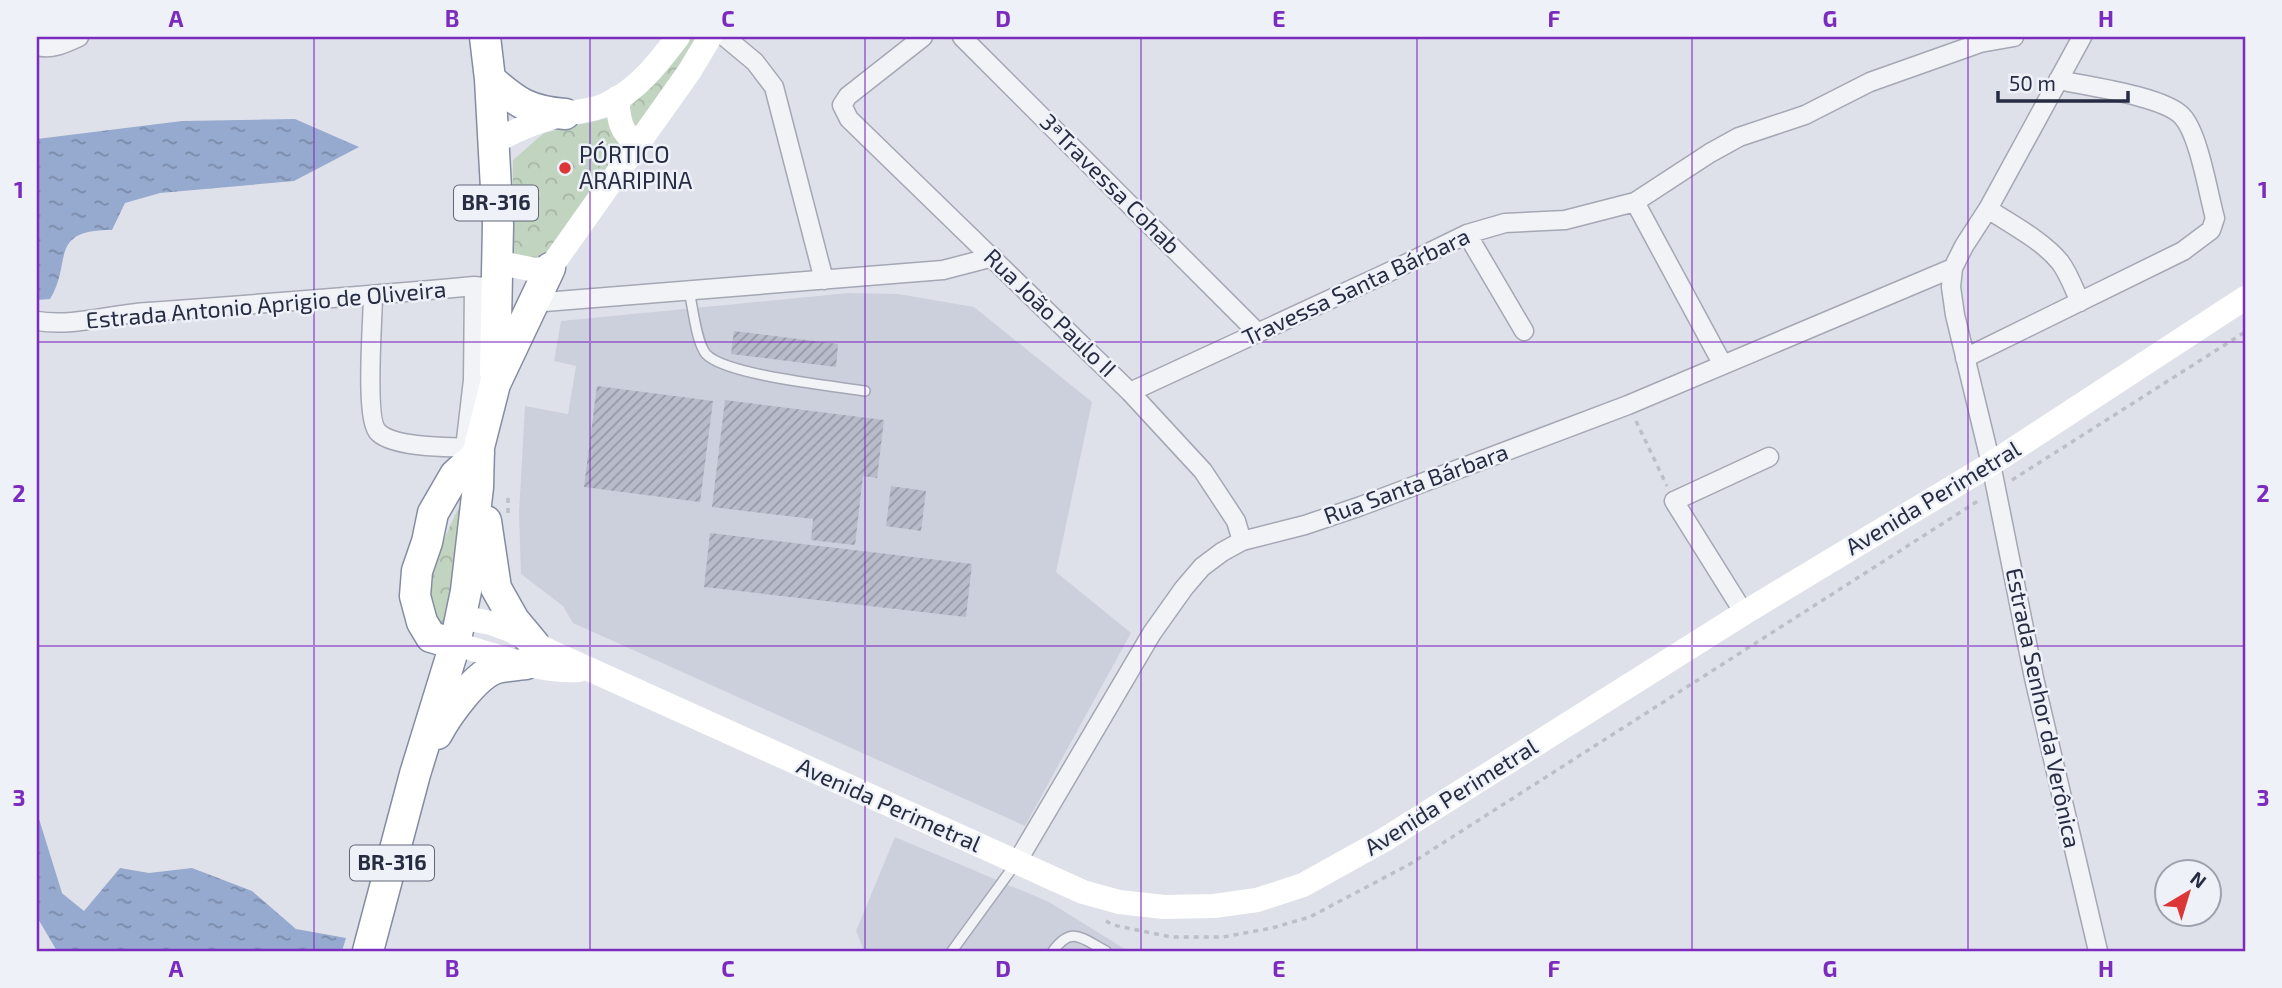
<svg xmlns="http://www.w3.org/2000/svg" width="2282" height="988" font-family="'Exo 2',sans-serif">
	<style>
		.built { fill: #ccd0dc }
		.park { fill: url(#park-crowns) }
		.water { fill: url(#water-ripples) }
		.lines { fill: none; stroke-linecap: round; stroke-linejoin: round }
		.stream { stroke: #96a9ce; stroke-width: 5 }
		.building { fill: url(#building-hatch) }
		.service-casing { stroke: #a4a7b4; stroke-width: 12 }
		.minor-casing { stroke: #a4a7b4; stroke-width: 21 }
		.trunk-casing { stroke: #848ca2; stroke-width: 33 }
		.path { stroke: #bdbfc8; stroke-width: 3.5; stroke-dasharray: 5 5; stroke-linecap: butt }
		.service { stroke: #f2f3f7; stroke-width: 9 }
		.minor { stroke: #f2f3f7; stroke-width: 18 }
		.secondary { stroke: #fff; stroke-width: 24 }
		.trunk { stroke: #fff; stroke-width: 30 }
		.grid { fill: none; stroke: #7b2cbf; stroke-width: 2; stroke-opacity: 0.55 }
		.poi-dot { fill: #dd3637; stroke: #eef1f7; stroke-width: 2.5 }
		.labels { text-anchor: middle; stroke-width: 5; stroke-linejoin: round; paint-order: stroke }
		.shield { fill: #eef1f7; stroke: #626778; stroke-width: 2 }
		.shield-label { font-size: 21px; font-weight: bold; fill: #262c42 }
		.poi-label { font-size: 23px; fill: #262c42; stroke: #eef1f7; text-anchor: start }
		.street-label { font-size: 23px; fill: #262c42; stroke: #eef1f7 }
		.neatline { fill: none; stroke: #7b2cbf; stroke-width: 2.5 }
		.grid-label { font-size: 23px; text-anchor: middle; font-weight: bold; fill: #7b2cbf }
	</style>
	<defs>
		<pattern id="park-crowns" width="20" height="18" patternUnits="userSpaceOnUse" patternTransform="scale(1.75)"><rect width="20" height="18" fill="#c1d4bf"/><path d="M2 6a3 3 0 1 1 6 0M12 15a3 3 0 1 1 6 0" fill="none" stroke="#a6b6a5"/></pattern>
		<pattern id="water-ripples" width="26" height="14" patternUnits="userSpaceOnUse" patternTransform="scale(1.75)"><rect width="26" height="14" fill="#96a9ce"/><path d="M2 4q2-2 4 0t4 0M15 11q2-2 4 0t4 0" fill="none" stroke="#7a8aa9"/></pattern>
		<pattern id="building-hatch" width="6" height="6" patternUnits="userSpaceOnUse" patternTransform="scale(1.75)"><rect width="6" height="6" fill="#b8bcca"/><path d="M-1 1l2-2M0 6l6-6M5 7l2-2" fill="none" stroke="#9599a6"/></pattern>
	</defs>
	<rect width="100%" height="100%" fill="#dfe1ea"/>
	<path class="built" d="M848,293L898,294L974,307L1092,402L1056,572L1131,633L1025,826L573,623L563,606L521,574L519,513L525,406L568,414L576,366L554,361L561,321Z
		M895,837L1049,902L1128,951H864L856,931Z"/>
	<path class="park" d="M691,37H704L635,133L627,110L673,62Z
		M616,116L626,149L544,263H512L513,160L544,133Z
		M470,484L455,575L442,631C413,587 451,526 470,484Z"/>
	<path class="water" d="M295,119L359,147L294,181L160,193L125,203L112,230C47,230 73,262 50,299L37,300V139L182,121Z
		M37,821L58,890L84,911L120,868L149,873L192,868L252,891L296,929L346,938L342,951H57L37,917Z"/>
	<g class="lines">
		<path class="stream" d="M37,821L60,895"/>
	</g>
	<path class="building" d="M734,331L838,344L836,367L731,354Z
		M597,386L713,401L700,502L584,487Z
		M725,400L884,420L877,478L863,476L855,545L811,540L813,519L712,507Z
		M891,486L926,491L921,531L886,526Z
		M710,533L972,564L966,617L704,587Z"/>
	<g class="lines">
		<defs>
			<path id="service" d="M689,291C693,307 696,342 706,354C725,375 833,386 865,391
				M952,951L1016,863
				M1053,951C1072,925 1082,939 1106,951"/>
			<path id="minor" d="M725,37L755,62L774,87L824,280
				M923,37L848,96L842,105L849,119L1130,392L1203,471L1236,521L1242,541
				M962,37L1257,332
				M2082,37L1988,209L1964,246L1953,268L1951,287L1955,315L1991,464L2034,678L2098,951
				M37,46C52,50 66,43 79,37
				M1635,202L1723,365
				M1988,209C2012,225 2042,240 2060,262C2069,274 2074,289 2080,302
				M1467,234L1524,331
				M373,295C373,319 364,421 379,433C395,448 457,448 479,447
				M532,303L943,270L993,257
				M37,321C74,327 111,314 148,312C257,304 366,296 474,286L495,288
				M1965,358L2183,251L2211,230L2215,218C2208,193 2199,134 2182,116C2163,96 2086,86 2058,80
				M1130,392L1389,272L1467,234L1505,223L1565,220L1635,202L1710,153L1739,137L1805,115L1870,82L1980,43L2014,37
				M465,448L473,380L474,286
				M1744,613L1674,501L1769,457
				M1017,862L1152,633L1184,588L1202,567L1222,552L1242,541L1305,525L1361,506L1628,405L1953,268"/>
			<path id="trunk" d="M485,37L490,79L498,225L495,372
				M490,79C517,103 529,111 565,114
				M486,521L496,588L514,620L534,644
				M455,644L431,637L422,622L415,596L417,571L427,542L433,513L455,475L479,453
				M437,734C447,715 476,674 497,668C506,666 516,665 526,664
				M368,951L415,774L455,644L466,591L478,487L479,447L495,384L550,268"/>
		</defs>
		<use href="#service" class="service-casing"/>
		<use href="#minor" class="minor-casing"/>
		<use href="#trunk" class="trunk-casing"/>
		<path class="path" d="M1636,421L1667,486
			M2012,480L2245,332
			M508,498V513
			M1106,921L1113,925L1171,937H1223L1272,928L1310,917L1410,864L1981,499"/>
		<use href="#service" class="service"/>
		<use href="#minor" class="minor"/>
		<path class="secondary" d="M617,98C619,118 619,133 638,143
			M493,143C516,129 538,121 564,114C578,111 594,111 607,104C638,90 658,63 678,37
			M496,262L535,270L550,268L689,72L710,37
			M459,617L491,623L510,630L551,652L1083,892L1119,902L1164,907L1214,906L1257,900L1303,885L1384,840L1744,613L1991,464L2245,298
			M455,644C494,654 538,673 579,670"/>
		<use href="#trunk" class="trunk"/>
	</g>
	<path class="grid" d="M314,37V951M590,37V951M865,37V951M1141,37V951M1417,37V951M1692,37V951M1968,37V951M37,342H2245M37,646H2245"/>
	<circle class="poi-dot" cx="565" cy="168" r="7"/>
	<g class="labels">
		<g class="shield">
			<rect x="454" y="185.5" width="84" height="35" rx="5"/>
			<rect x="350" y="845.5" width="84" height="35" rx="5"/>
		</g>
		<g class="shield-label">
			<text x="496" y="210">BR-316</text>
			<text x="392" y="870">BR-316</text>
		</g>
		<g class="poi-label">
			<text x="579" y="163">PÓRTICO<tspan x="579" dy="26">ARARIPINA</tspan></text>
		</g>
		<g class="street-label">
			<text transform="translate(1110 184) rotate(45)" y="8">3ªTravessa Cohab</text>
			<text transform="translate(1356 287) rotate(-25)" y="8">Travessa Santa Bárbara</text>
			<text transform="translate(266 305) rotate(-5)" y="8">Estrada Antonio Aprigio de Oliveira</text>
			<text transform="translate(1050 313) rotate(44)" y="8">Rua João Paulo II</text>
			<text transform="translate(1416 484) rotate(-20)" y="8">Rua Santa Bárbara</text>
			<text transform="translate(1933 498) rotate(-31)" y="8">Avenida Perimetral</text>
			<text transform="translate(2043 708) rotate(78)" y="8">Estrada Senhor da Verônica</text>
			<text transform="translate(1451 797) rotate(-32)" y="8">Avenida Perimetral</text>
			<text transform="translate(889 805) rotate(24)" y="8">Avenida Perimetral</text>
		</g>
	</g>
	<rect width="2282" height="988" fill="none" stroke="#eef1f7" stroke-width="77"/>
	<g transform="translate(2188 893) rotate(38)"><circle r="33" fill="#eef1f7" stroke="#9ea2af" stroke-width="2"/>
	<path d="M0-5L12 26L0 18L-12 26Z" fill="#dd3637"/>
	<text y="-10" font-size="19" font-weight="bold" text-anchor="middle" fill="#262c42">N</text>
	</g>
	<path d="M1998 91v10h130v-10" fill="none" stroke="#262c42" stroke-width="3.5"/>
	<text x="2009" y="91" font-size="21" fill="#262c42" stroke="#eef1f7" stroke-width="5" paint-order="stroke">50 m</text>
	<rect x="38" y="38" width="2206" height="912" class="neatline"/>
	<g class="grid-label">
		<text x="176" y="27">A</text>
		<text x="452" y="27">B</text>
		<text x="728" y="27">C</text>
		<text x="1003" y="27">D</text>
		<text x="1279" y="27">E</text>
		<text x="1554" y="27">F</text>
		<text x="1830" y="27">G</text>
		<text x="2106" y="27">H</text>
		<text x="19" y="198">1</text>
		<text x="2263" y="198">1</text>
		<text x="19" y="502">2</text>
		<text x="2263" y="502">2</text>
		<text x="19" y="806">3</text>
		<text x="2263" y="806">3</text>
		<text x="176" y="977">A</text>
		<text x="452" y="977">B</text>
		<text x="728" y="977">C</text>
		<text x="1003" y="977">D</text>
		<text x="1279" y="977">E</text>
		<text x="1554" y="977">F</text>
		<text x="1830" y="977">G</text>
		<text x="2106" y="977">H</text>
	</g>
</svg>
